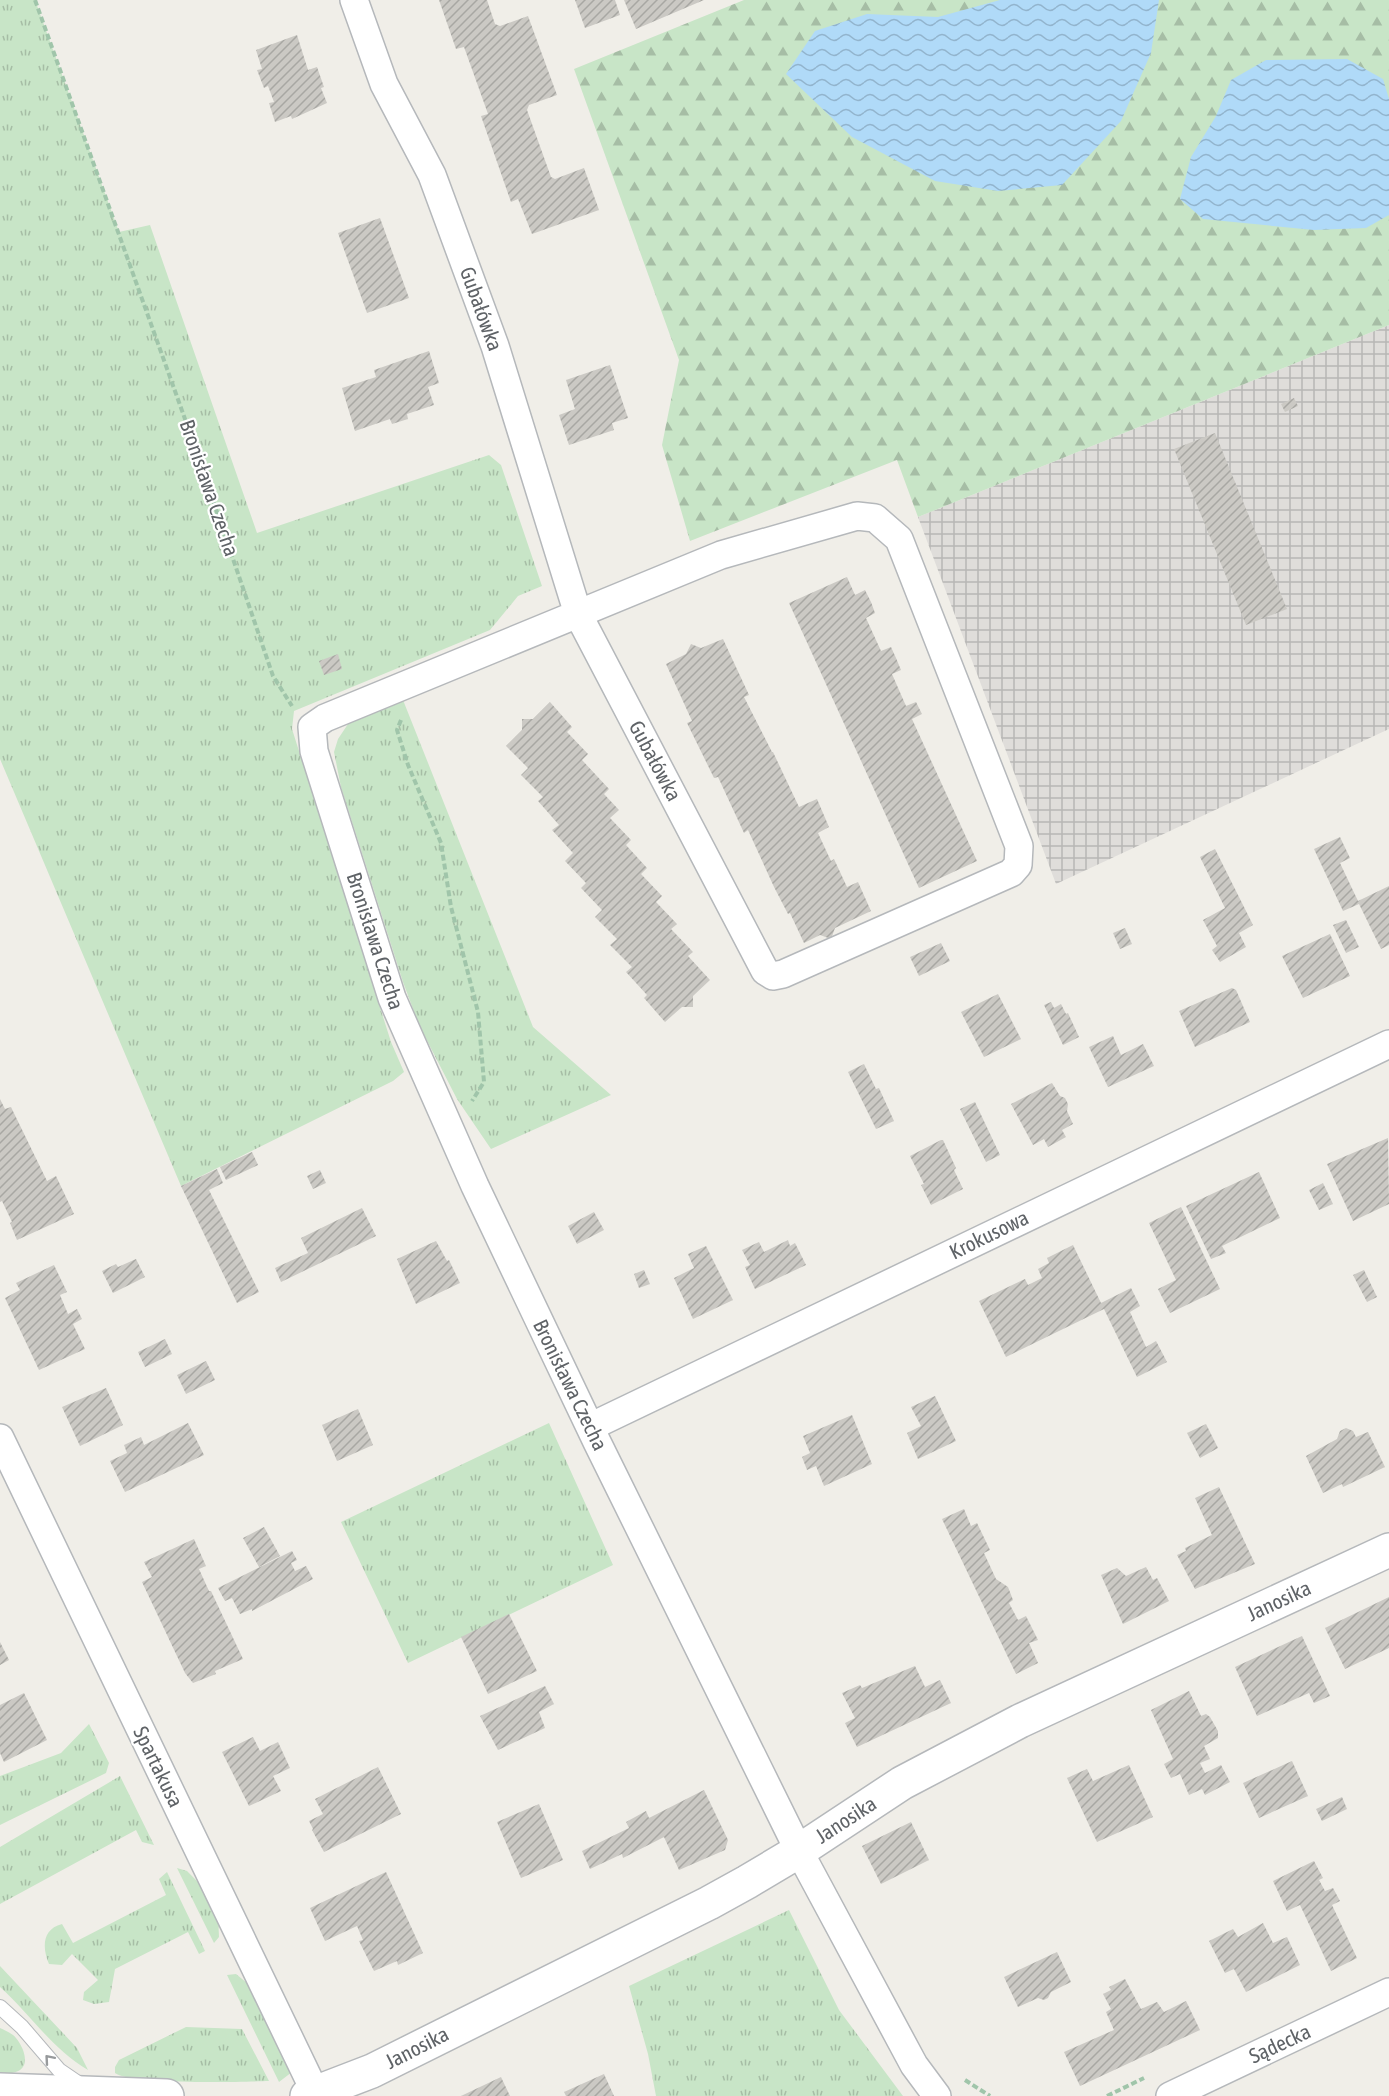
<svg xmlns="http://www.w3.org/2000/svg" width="1389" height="2096" font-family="'Asap Condensed',sans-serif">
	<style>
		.industrial { fill: url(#industrial-grid) }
		.grass { fill: url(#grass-tufts) }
		.forest { fill: url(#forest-firs) }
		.water { fill: url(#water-waves) }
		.building { fill: url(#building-hatch) }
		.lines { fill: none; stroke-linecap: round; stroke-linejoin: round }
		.service-casing { stroke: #b5b8bb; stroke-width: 16 }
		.minor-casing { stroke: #b5b8bb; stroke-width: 30 }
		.tertiary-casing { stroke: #b5b8bb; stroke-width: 36 }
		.path { stroke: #a0c5aa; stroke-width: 4; stroke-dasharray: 6 3; stroke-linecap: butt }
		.service { stroke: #fff; stroke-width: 14 }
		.minor { stroke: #fff; stroke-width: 27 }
		.tertiary { stroke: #fff; stroke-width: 33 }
		.oneway { stroke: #979a9c }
		.labels { text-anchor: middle; stroke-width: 4.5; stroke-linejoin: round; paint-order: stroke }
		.street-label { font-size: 21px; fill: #5f6367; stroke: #fff }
	</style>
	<defs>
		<pattern id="industrial-grid" width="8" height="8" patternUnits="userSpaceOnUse" patternTransform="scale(1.5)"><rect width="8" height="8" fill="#dfddda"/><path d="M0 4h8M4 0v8" fill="none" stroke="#b8b7b5"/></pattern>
		<pattern id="grass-tufts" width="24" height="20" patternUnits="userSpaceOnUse" patternTransform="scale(1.5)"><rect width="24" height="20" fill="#c8e5c7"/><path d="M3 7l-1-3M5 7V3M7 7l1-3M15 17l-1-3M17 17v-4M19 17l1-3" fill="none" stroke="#a6bda5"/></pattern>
		<pattern id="forest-firs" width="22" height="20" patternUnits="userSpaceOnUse" patternTransform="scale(1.5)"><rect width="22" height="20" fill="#c8e5c7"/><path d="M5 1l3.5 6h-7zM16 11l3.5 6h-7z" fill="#a6bda5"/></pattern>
		<pattern id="water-waves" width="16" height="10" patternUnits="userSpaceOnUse" patternTransform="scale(1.5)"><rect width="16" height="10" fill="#b0daf8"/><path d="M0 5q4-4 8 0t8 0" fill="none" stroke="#92b4cd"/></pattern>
		<pattern id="building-hatch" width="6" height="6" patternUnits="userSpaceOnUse" patternTransform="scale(1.5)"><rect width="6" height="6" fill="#cbc9c4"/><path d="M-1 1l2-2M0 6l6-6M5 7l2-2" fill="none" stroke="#a8a7a3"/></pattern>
	</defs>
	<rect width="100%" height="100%" fill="#f0eee8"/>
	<path class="industrial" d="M1389,325V729L1056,884L918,517Z"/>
	<path class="grass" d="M0,0H35L119,232L150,225L257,533L489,455L501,465L542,586L518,596L490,630L294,711L292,729L391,1042L404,1072L393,1081L181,1186L0,759Z
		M403,700L533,1027L611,1095L491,1149L457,1099L419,1025L403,982L341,787L334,752L338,739L348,724Z
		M549,1423L613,1565L408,1663L341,1522Z
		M89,1724L109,1763L106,1773L0,1825V1776L61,1753Z
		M120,1776L154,1845L142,1842L136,1830L0,1904V1847Z
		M177,1868L187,1871L199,1883L218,1915L219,1937L214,1943Z
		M167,1872L205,1951L199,1954L188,1932L115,1969L109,2002L94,2004L83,2000L84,1992L98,1980L72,1954L62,1965L49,1964C42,1948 42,1929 62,1924L73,1943L166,1895L159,1879Z
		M789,1910L839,2010L903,2096H656L648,2054L629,1986Z
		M0,1966L77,2048L88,2070C52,2049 30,2014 0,1987Z
		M236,1974L247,1983L266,2017L292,2072L279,2082L227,1975Z
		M186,2027L242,2029L269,2081C244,2082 130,2085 115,2073V2067L119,2060Z
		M0,2028C4,2030 9,2032 13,2035C17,2038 21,2045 23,2050C30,2070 17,2074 0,2074Z"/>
	<path class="forest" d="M744,0H1389V325L918,517L897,460L690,541L662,445L679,360L574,69Z"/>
	<path class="water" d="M1000,0H1159L1151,53L1121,121L1062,185L998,191L935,181L852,137L786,74L815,31L867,14L938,17Z
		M1347,59L1383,79L1389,99V215L1366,228L1314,230L1203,219L1180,199L1191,157L1216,116L1231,80L1266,60Z"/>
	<path class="building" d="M439,0H487L495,24L500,26L528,16L557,95L529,105L527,110L551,177L555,179L584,168L599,210L532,234L518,199L511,202L481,116L488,114L464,47L456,49Z
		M575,0H615L620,15L585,28Z
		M624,0H704L636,29Z
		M297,35L308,70L317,67L324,87L321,88L327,103L292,119L291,116L275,122L269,103L274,102L268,86L264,88L257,70L262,69L256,50Z
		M380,218L409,298L367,313L338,233Z
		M429,351L439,383L428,387L434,405L407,414L408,419L392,424L390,419L355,431L342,388L376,377L374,370Z
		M610,365L628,418L612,423L614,430L569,445L559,415L575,409L566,380Z
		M1294,398L1298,406L1285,412L1281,404Z
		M1215,433L1287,609L1246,625L1174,449Z
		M847,577L855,595L865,590L871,602L875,613L866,618L881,651L891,647L896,658L901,670L892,674L906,706L916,702L922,714L912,719L977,861L919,888L789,603Z
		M723,639L749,695L744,697L772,752H773L799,807L817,799L829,827L818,833L831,861L834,859L847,887L858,882L871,911L835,928L831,939L820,935L804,943L790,913L788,914L774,887L748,830L744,833L718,777L714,778L687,723L692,721L666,664L686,654L691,644L701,648Z
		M338,654L342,669L324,675L319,661Z
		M550,702L572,727L567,732L588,754L582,760L609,789L604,794L619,810L610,818L631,840L626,845L647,868L641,874L662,896L656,902L677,924L671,929L693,952L688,956L710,980L693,996V1007H682L665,1022L644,998L647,995L626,972L632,967L610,945L617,939L595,917L602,910L581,888L586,883L565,861L573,853L552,830L559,825L538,801L543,797L521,775L528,768L506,746L522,730V719H533Z
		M1340,837L1350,858L1340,863L1358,901L1389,886V945L1381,949L1359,904L1343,911L1314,849Z
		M1215,849L1253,925L1239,933L1246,947L1220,962L1212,950L1217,946L1203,920L1225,908L1200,857Z
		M1346,920L1359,947L1346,953L1333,925Z
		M1125,928L1132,944L1120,949L1113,933Z
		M1330,934L1350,976L1303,998L1282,956Z
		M941,943L950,961L919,976L910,957Z
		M1232,988L1236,990L1250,1022L1195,1047L1179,1011Z
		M998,994L1021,1039L984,1057L961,1012Z
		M1051,1002L1054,1008L1061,1004L1066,1014L1068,1013L1079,1037L1063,1045L1044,1005Z
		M1113,1036L1121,1055L1143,1044L1154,1066L1108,1087L1089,1047Z
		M864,1064L876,1089L879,1088L894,1121L876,1129L848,1072Z
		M1052,1083L1060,1096L1065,1098L1068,1104L1067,1111L1073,1124L1062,1130L1066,1137L1048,1147L1044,1139L1033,1145L1011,1104Z
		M0,1099L5,1109L11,1107L47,1181L56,1176L74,1214L17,1240L10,1223L12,1222L2,1201L0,1202Z
		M975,1102L1000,1155L986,1162L960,1109Z
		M1388,1138L1389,1204L1353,1221L1327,1164Z
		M941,1140H943L956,1168L954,1170L963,1189L931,1205L921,1185L924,1184L910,1156Z
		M252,1152L258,1165L226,1180L220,1167Z
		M217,1169L223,1183L209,1190L259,1292L237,1303L181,1186Z
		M320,1170L326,1183L313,1189L307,1176Z
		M1259,1172L1280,1218L1222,1246L1226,1253L1211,1259L1186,1206Z
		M1323,1183L1333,1204L1319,1210L1309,1190Z
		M1181,1207L1220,1289L1170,1313L1158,1289L1176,1280L1149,1223Z
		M362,1208L376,1236L281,1282L275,1268L308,1253L301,1238Z
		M594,1212L604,1230L577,1244L568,1226Z
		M788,1240L790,1246L795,1243L806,1265L755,1289L745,1267L750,1265L742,1250L759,1242L764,1252Z
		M436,1241L447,1261L449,1260L460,1283L416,1304L397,1259Z
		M1073,1245L1101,1303L1131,1288L1140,1306L1130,1312L1146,1347L1156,1341L1167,1362L1137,1377L1104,1309L1006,1357L979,1301L1025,1279L1028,1285L1042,1278L1038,1269L1049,1263L1047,1258Z
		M706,1246L733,1300L693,1319L674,1278L694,1268L688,1254Z
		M136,1259L145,1277L113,1293L102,1271L116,1264L118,1267Z
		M54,1265L67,1292L60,1295L68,1314L77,1309L82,1319L73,1324L85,1349L39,1370L5,1298L20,1290L16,1283Z
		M644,1270L650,1284L639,1288L634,1274Z
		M1364,1270L1377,1297L1367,1302L1353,1275Z
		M165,1339L172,1354L145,1367L138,1352Z
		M206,1361L215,1380L186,1394L177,1375Z
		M106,1388L123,1425L80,1446L62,1407Z
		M935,1396L956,1441L918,1459L907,1433L921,1426L911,1407Z
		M358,1409L373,1445L337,1461L322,1425Z
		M852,1415L872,1464L824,1486L816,1466L807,1470L802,1457L810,1453L803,1436Z
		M188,1423L204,1455L125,1492L110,1461L127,1453L124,1445L141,1437L144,1445Z
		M1206,1424L1218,1448L1200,1458L1187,1433Z
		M1346,1428L1353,1431L1356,1437L1368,1432L1385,1467L1343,1487L1342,1484L1323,1493L1306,1456L1337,1439L1340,1431Z
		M1219,1487L1255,1564L1195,1589L1177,1555L1186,1551L1185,1548L1212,1535L1195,1498Z
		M964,1509L971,1526L977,1523L990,1550L984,1553L996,1579L1008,1587L1013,1600L1009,1603L1018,1620L1026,1616L1038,1640L1029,1643L1038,1663L1016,1674L942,1519Z
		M264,1527L280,1556L259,1567L243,1538Z
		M194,1539L206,1566L199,1569L209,1591H211L243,1659L215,1671L216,1674L193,1683L185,1673L142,1582L152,1577L144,1562Z
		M292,1551L297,1560L291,1563L295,1571L306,1566L313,1579L252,1611V1609L240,1614L232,1598L225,1601L218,1588Z
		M1146,1567L1153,1580L1157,1578L1169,1601L1123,1624L1101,1575L1117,1568L1126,1576Z
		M1389,1597V1648L1345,1669L1325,1628Z
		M509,1614L537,1671L488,1694L461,1637Z
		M1302,1636L1330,1696L1314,1703L1309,1693L1257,1716L1235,1667Z
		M0,1642L9,1660L0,1665Z
		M915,1666L925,1687L940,1680L951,1703L857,1747L845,1723L855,1718L842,1693L860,1685L862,1688Z
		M545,1686L554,1704L539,1712L545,1728L498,1750L480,1716Z
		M1189,1691L1201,1716L1206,1714L1210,1717L1218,1731V1738L1204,1746L1210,1759L1200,1763L1205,1773L1221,1765L1230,1782L1205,1795L1202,1789L1189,1795L1180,1774L1171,1778L1164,1764L1173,1759L1151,1710Z
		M24,1693L47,1740L4,1762L0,1753V1705Z
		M253,1737L260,1751L278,1742L290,1768L273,1776L281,1791L249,1806L222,1752Z
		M1292,1761L1308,1796L1259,1818L1243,1783Z
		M1129,1765L1153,1817L1097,1842L1067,1778L1087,1769L1093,1781Z
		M378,1767L401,1814L324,1852L312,1830L313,1829L309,1821L323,1814L315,1799Z
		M704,1790L728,1840L725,1850L679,1870L664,1837L623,1858L622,1854L590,1869L582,1851L629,1828L626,1822L646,1811L649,1818Z
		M1342,1797L1347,1809L1322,1821L1316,1809Z
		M539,1804L563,1860L521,1878L497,1822Z
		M911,1822L929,1860L881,1884L862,1846Z
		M1314,1861L1323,1878L1319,1880L1325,1891L1333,1888L1340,1901L1332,1905L1357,1958L1331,1971L1300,1905L1287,1911L1273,1881Z
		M386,1872L423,1953L398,1965L397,1961L374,1971L359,1941L363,1940L357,1926L325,1941L310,1908Z
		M1263,1923L1273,1943L1287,1937L1300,1965L1246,1992L1234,1969L1225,1973L1209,1941L1233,1929L1238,1937Z
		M1057,1952L1071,1982L1051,1992L1048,1998L1044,2000L1038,1998L1018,2007L1004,1977Z
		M1125,1979L1141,2009L1157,2002L1164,2012L1186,2001L1200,2030L1080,2086L1064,2052L1114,2030L1106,2012L1111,2009L1103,1994L1111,1990L1109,1987Z
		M604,2074L614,2096H566L564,2092Z
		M501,2077L510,2096H461Z"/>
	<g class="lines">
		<defs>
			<path id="service" d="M0,2007L22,2027L59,2070L81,2085"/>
			<path id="minor" d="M354,0L384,84L432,175L495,346L578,614L765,971L773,976L783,974L1011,873L1018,865L1019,846L899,539L875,518L857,516L721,555L325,718L312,727L314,751L392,998L475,1186L597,1442L799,1851L914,2065L937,2096
				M590,1427L1389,1044
				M0,1438L317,2096
				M1170,2096L1389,1992"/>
			<path id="tertiary" d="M0,2090L167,2096
				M307,2096L372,2071L709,1903L747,1882L799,1851L902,1783L1020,1721L1389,1550"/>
		</defs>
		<use href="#service" class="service-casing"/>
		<use href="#minor" class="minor-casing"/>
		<use href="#tertiary" class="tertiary-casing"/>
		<path class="path" d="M35,0L190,433L273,676L292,706
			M401,720L397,730L408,765L441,843L451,907L478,1012L484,1082L472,1101
			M965,2080L990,2096
			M1107,2096L1144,2078"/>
		<use href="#service" class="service"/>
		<use href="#minor" class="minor"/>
		<use href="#tertiary" class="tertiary"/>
	</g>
	<defs><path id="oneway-chevron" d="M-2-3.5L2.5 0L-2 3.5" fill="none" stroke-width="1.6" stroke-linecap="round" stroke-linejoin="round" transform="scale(1.5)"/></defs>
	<use class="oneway" href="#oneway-chevron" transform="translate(49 2059) rotate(-131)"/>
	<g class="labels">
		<g class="street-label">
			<text transform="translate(481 309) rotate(70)" y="7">Gubałówka</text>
			<text transform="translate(209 488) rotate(71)" y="7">Bronisława Czecha</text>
			<text transform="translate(655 761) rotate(62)" y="7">Gubałówka</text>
			<text transform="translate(375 941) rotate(72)" y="7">Bronisława Czecha</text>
			<text transform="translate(989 1235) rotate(-26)" y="7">Krokusowa</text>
			<text transform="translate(570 1385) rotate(64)" y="7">Bronisława Czecha</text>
			<text transform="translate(1279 1601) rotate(-25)" y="7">Janosika</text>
			<text transform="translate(158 1767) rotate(64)" y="7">Spartakusa</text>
			<text transform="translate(846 1820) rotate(-33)" y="7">Janosika</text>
			<text transform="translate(1280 2044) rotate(-25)" y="7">Sądecka</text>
			<text transform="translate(417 2048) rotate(-27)" y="7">Janosika</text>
		</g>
	</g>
</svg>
